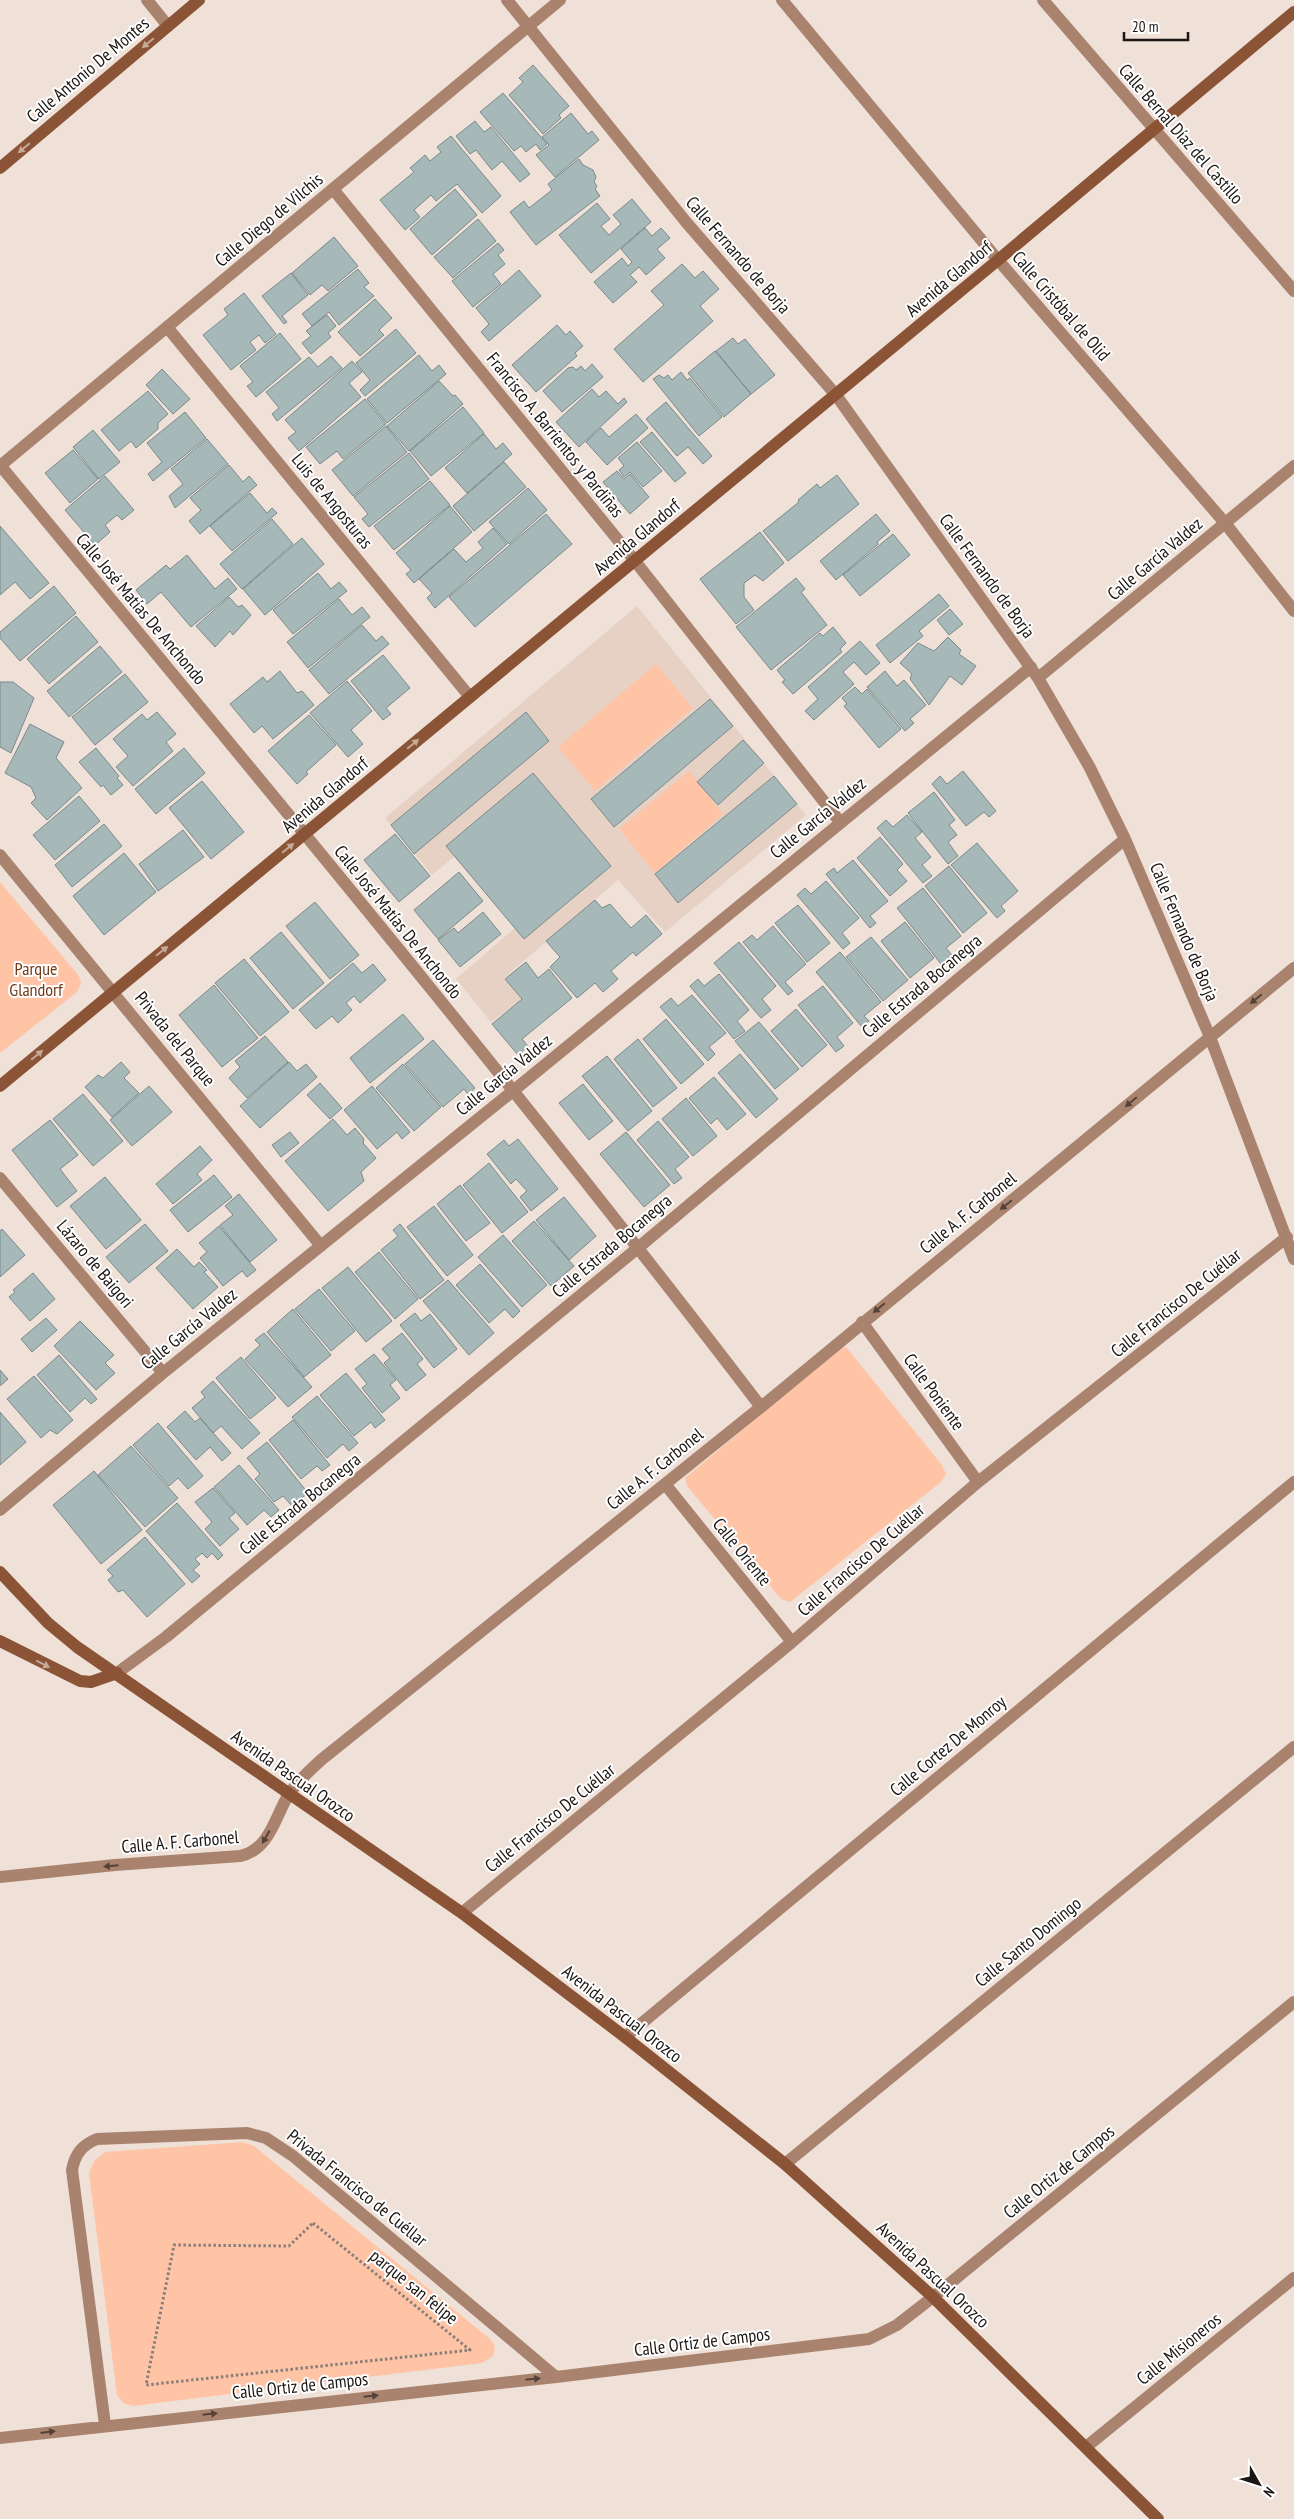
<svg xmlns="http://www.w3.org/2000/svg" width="1294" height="2519" font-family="'PT Sans Narrow',sans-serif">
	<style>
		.built { fill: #e7d1c5 }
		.green { fill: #fec4a5 }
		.building { fill: #a7b8b9; stroke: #798a8b }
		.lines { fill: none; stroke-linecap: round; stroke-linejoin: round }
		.path { stroke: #897e79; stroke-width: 3; stroke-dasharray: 2.5 2.5; stroke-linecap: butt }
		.street { stroke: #aa836f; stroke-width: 12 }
		.secondary { stroke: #8b5436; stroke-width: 12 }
		.oneway { fill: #c5aa9a }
		.oneway2 { fill: #544238 }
		.labels { text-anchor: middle; stroke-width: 4; stroke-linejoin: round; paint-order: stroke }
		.street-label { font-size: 18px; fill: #1b1613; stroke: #fff }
		.park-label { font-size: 18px; fill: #733a17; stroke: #fff }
	</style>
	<rect width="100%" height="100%" fill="#efe0d8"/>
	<path class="built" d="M637,606L806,815L665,932L618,880L504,978L521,999L491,1022L456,979L515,928L455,856L432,875L385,818Z"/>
	<path class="green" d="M656,664L693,708L595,791L558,747Z
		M689,771L723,814L655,873L619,829Z
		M0,882L79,976L81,983L77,992L0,1053Z
		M846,1347L942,1465L946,1474L941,1482L790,1602L781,1599L687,1486L685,1478L838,1350Z
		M243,2142L254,2146L490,2339L495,2346L493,2356L482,2363L133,2406L123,2403L117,2395L89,2173L94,2161L105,2152Z"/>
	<path class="building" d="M533,65L569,106L559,115L561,118L543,134L509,95L523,82L519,78Z
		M503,93L547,144L540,150L536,144L526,152L521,146L514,151L480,112Z
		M571,113L588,134L592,131L599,140L555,177L536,155L549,145L542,137Z
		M475,121L484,132L491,127L530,174L520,182L502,161L492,170L476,150L470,154L456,136Z
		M451,136L501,196L482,213L457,184L436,201L431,195L414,210L420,217L405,230L380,200L414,172L410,168L425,155L430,161L441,152L437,147Z
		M579,159L583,165L593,170L596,177L594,182L597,186L595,189L600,196L536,245L510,212L524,201L529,208L552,190L548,184Z
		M455,189L477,215L432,255L410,229Z
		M632,199L651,222L591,273L559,235L597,203L610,219L601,226L609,235L621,224L613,215Z
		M478,219L496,241L453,278L434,257Z
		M645,228L652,236L661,228L670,238L657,249L665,258L646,275L639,267L630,275L637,282L613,303L594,282L622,258L628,266L632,262L621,249Z
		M334,237L358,266L328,291L322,285L310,295L292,273Z
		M498,243L504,250L498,255L505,264L493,274L501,284L473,307L452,281Z
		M682,264L695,278L703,271L719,289L700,306L713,321L643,382L614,349L664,305L651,291Z
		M358,269L369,283L364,287L374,296L339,325L329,312L312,326L302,314Z
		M519,270L541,296L489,341L481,332L489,324L476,308Z
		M291,273L308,295L282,316L287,322L284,324L262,296Z
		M244,293L276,334L265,343L259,335L250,342L256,350L231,370L203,335L228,315L224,309Z
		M375,299L392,318L379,330L384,335L360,356L338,332Z
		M327,315L336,326L328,333L331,337L311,354L302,343L311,336L306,331Z
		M557,325L566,335L570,331L583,346L575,353L577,356L536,392L512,365Z
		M396,329L416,353L365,396L360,390L370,380L356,363Z
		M280,333L301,359L256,397L247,386L253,382L240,366Z
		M733,338L738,344L745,339L775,375L751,394L716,351Z
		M715,351L751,394L724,417L688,373Z
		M419,355L432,371L439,365L446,374L387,423L367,399Z
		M331,356L342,368L277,421L272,414L279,408L266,392L309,357L318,367Z
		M352,361L362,372L349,383L361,397L299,451L288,438L296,432L285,420Z
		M592,364L603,377L562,412L543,391L568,368L573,367L576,370L581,366L585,371Z
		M162,369L190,399L173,414L146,385Z
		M681,372L687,380L690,378L722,417L699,436L653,379L659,375L664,378L668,375L672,380Z
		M439,381L453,396L455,395L463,404L409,451L387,426Z
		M592,389L599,397L606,391L618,404L624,398L627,402L579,447L556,422Z
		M148,391L168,414L158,423V429L136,448L131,441L119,451L101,430Z
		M365,399L386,424L343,459L337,451L320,464L306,447Z
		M666,402L712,456L703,464L688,447L677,456L646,419Z
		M463,407L484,433L431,476L410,451Z
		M185,412L206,438L153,481L148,474L162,462L147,443Z
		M636,414L648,428L607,465L586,442L601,428L609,437Z
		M386,426L407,452L353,496L332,470Z
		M93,430L120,462L99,479L73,447Z
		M652,432L686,473L675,482L640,442Z
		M484,434L496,449L503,443L512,454L467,493L445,468Z
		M207,439L228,464L175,508L169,496L183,484L171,469Z
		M637,442L662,471L643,487L630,472L624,477L619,470L624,466L618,458Z
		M73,450L98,479L70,503L45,473Z
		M409,453L429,479L369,527L362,519L368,514L354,497Z
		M504,462L526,487L474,531L453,506Z
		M229,465L243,482L249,476L257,485L200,534L189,521L201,510L190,498Z
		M617,471L624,479L630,474L649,497L630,514L603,482Z
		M837,475L859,504L788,561L763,531L799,502L798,500L817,484L820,488Z
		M105,476L134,510L122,520L117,515L105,525L110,532L95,545L65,510Z
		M430,481L450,505L394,550L374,526Z
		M528,488L547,510L509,544L489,522Z
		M250,493L267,513L272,508L277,513L232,551L210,526Z
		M450,506L472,532L414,583L406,574L411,570L396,553Z
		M546,514L572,544L475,627L449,597Z
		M876,514L890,531L877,542L878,544L836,580L820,561Z
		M272,519L293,544L242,589L220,564Z
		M0,526L49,583L30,599L15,582L0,595Z
		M493,528L507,544L435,608L427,598L432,593L419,579L454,549L466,562L483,548L478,542Z
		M760,532L784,563L763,581L755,575L744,583V597L754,610L736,624L700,579Z
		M893,534L910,555L860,596L843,575Z
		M302,538L324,564L265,615L243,589Z
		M187,555L215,589L228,578L237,589L191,627L161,592L147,604L136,590L166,565L170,569Z
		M318,573L331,589L339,582L347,591L293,634L273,610Z
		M796,578L805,589L801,592L827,625L771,670L736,627Z
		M54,586L76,613L20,661L0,638V632Z
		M939,594L949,606L919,631L923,636L890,663L876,645Z
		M229,597L238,607L242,605L251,615L233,635L230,631L215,647L196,626Z
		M339,599L352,615L362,607L370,617L308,668L287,642Z
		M950,609L963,624L949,635L937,620Z
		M76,616L98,642L49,684L27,659Z
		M362,625L376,641L382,636L389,644L329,694L309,670Z
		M833,627L846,643L840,649L842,652L793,694L782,682L785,680L777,670L820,633L823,636Z
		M948,637L961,650L959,654L976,666L962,685L950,676L929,705L910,679L912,674L900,663L918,643L934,651Z
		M860,641L880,663L866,675L854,662L843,672L854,684L814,720L805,711L818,699L808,687Z
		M100,646L122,672L69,717L47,691Z
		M383,655L410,688L386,708L391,714L383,720L351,681Z
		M280,671L297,693L302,691L314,705L273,739L262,726L254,733L230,704L263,677L267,682Z
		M885,671L897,686L904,680L926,705L910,719L914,723L905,731L867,687Z
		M125,674L148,702L95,745L72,717Z
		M347,681L372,711L351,730L363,744L348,757L310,713Z
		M0,682H13L34,698L11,753L0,747Z
		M855,687L862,694L867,689L901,729L879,748L844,706L847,704L842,698Z
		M710,699L733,726L614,827L591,799Z
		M157,712L176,734L166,742L173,751L133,786L116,767L128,756L113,739L142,714L147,720Z
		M526,712L549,741L414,854L391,825Z
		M309,715L336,745L306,772L308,774L297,784L268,751Z
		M30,724L64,742L56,758L82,788L47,820L31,803L36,798L31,787L5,773Z
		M743,740L764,763L718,805L697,782Z
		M96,748L119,776L117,778L123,785L111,795L103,785L101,787L79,762Z
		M184,748L205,773L156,814L135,789Z
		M963,771L996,811L989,817L984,812L966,826L932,784L940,776L947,784Z
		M533,773L611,866L524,939L446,846Z
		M774,776L797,804L678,903L655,874Z
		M202,781L244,832L211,859L169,808Z
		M934,792L955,820L949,825L957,835L948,842L958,856L948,864L908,813Z
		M79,796L100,821L55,860L33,835Z
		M907,815L922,832L915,838L931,857L922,865L932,876L923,883L877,828L886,820L893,827Z
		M104,824L122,846L72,887L55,865Z
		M183,830L204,857L158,891L139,864Z
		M395,834L430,876L399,902L364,860Z
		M880,837L903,864L897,870L907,881L890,896L857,858Z
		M977,843L1018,891L1001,906L1005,911L997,918L951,865Z
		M124,853L156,892L104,935L73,896Z
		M853,860L888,901L870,916L876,923L870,928L826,874L834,868L837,873Z
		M949,866L987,913L963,933L925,886Z
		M459,872L483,901L438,939L414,910Z
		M826,881L859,918L842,933L850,943L843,949L797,895L805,888L811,894Z
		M923,888L961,936L946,948L952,955L941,964L897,908Z
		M595,900L602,908L610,904L631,928L646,915L662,934L636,956L633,952L611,971L618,979L603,992L595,983L577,998L550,967L560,957L546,941Z
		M315,902L359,955L330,979L286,926Z
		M798,905L830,943L807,962L775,923Z
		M483,912L501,934L460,967L438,940L454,928L458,933Z
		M905,922L934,958L910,978L881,941Z
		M773,926L806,964L785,982L793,991L788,995L743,942L752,935L757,940Z
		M281,932L324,983L293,1009L250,958Z
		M871,937L908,980L883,1001L846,957Z
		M739,942L776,986L762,999L771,1010L761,1018L714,963Z
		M840,952L881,1002L864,1016L869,1021L862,1027L816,972Z
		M244,959L289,1012L260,1036L215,983Z
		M526,962L538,978L549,969L572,998L522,1039L528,1046L518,1055L492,1024L522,999L505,979Z
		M353,963L362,973L373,964L386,980L360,1003L354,996L346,1003L352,1010L338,1023L332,1016L316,1029L299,1010Z
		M719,974L749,1010L737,1021L745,1031L734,1039L690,986L698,979L704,986Z
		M214,985L258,1038L222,1067L179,1015Z
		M823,986L853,1023L837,1037L844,1046L836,1052L798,1005Z
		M692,995L726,1033L709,1047L715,1054L708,1061L660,1007L671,998L678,1006Z
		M796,1009L827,1045L802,1067L771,1031Z
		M403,1014L424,1039L370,1083L350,1058Z
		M666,1019L704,1064L681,1084L643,1039Z
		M759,1022L799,1069L775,1089L735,1041Z
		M265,1036L288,1062L247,1098L229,1078L240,1067L235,1061Z
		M638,1039L677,1088L653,1107L614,1059Z
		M433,1040L475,1088L468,1094L464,1089L443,1107L405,1064Z
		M740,1054L778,1099L756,1118L718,1073Z
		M607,1056L652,1111L628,1131L582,1076Z
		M121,1062L130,1072L124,1078L139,1093L112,1117L85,1087L98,1075L103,1078Z
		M289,1062L297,1071L306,1064L317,1077L260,1128L240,1106Z
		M403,1064L441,1107L414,1131L376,1088Z
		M714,1077L746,1114L727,1130L717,1118L711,1124L689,1098Z
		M320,1083L342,1108L330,1119L307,1095Z
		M583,1084L613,1121L589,1140L559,1103Z
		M149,1086L172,1112L132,1146L110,1120Z
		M372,1086L410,1132L402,1139L397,1132L377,1149L344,1110Z
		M83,1094L123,1141L93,1166L53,1119Z
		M686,1098L717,1136L693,1156L662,1119Z
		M333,1119L347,1135L355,1128L364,1139L363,1143L376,1158L361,1172L364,1181L328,1211L285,1161Z
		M50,1120L78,1155L60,1169L77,1191L57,1207L12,1150Z
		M658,1121L689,1157L675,1169L682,1178L674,1184L637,1140Z
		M290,1132L299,1143L281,1157L272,1145Z
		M626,1132L670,1185L644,1207L600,1154Z
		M518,1139L558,1189L531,1211L520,1197L527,1191L516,1179L511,1184L487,1154L504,1140L509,1146Z
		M200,1146L212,1160L197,1174L202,1180L173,1204L156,1184Z
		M489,1163L528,1212L502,1233L463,1185Z
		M214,1175L232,1197L188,1232L170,1210Z
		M105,1177L141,1220L106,1249L70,1206Z
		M460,1185L490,1223L466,1241L437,1204Z
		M239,1194L277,1240L250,1262L220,1225L233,1215L225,1206Z
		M564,1197L596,1236L569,1260L536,1220Z
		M434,1206L473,1255L447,1276L407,1227Z
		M534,1221L574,1266L551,1286L512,1241Z
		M145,1224L168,1251L129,1283L106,1257Z
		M400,1224L444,1280L420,1299L381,1250L398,1236L393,1230Z
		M219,1226L256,1270L247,1277L242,1271L223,1286L200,1258L207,1252L199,1243Z
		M2,1229L25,1255L0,1277V1231Z
		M503,1235L547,1285L522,1307L478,1257Z
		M177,1249L194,1267L199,1262L207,1270L204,1272L218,1287L193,1309L156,1268Z
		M379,1252L418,1299L395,1319L355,1272Z
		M480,1264L520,1311L513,1318L505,1309L489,1323L456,1285Z
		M348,1267L392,1321L366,1342L322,1288Z
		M33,1273L55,1299L30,1321L9,1297L15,1292L13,1290Z
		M448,1280L494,1333L469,1355L423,1301Z
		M319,1289L355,1331L331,1351L295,1309Z
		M293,1309L331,1355L304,1377L267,1332Z
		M415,1313L421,1321L430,1314L457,1349L434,1368L400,1325Z
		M46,1318L57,1330L32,1352L21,1339Z
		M80,1321L114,1355L105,1363L115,1373L96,1390L54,1346Z
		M264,1333L312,1387L288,1407L245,1359L260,1345L255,1340Z
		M402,1333L423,1359L417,1364L426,1375L406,1391L384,1363L390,1358L382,1349Z
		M374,1354L396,1380L390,1385L400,1398L382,1413L362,1388L367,1384L355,1369Z
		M59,1355L97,1399L91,1404L85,1398L70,1412L37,1375Z
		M241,1357L276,1398L250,1419L216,1378Z
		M0,1370L8,1379L0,1386Z
		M346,1373L385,1420L375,1428L371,1422L354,1436L320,1395Z
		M34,1376L73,1420L57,1434L50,1430L41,1438L7,1399Z
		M213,1381L260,1433L242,1449L221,1426L213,1433L192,1408L205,1397L201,1392Z
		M317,1396L358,1443L349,1451L343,1444L327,1458L292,1417Z
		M185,1411L195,1422L200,1418L231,1453L222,1461L210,1447L196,1460L167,1427Z
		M0,1412L26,1442L0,1465Z
		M293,1420L330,1465L322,1471L317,1466L301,1479L269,1440Z
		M158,1423L203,1476L188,1489L178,1478L169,1486L133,1445Z
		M267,1442L308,1493L292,1506L283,1496L274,1502L255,1479L260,1474L247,1458Z
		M131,1446L178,1498L145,1527L98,1475Z
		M239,1465L279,1510L271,1517L264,1510L247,1525L214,1487Z
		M94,1471L142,1530L101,1564L53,1505Z
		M213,1488L235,1513L229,1518L239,1529L220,1546L205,1529L212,1522L195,1502Z
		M177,1503L223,1555L218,1560L212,1553L207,1558L202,1553L195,1559L200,1564L193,1570L200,1576L192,1583L146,1531Z
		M145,1537L185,1584L147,1617L123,1590L118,1592L108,1580L113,1576L107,1570Z"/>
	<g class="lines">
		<path class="path" d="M313,2223L470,2350L146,2385L174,2245L289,2246Z"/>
		<path class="street" d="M147,0L168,26
			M507,0L686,222L836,395L1038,678L1089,766L1125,839L1210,1037L1294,1259
			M782,0L998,260L1225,523L1294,611
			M1043,0L1294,291
			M333,189L635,561L840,822
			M167,327L470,697
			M0,465C257,776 516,1086 761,1407
			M0,466L560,0
			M1038,678L1294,466
			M0,855L321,1246
			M0,1178L163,1373
			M862,1322L978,1482
			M665,1484L792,1642
			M0,1510L163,1373L513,1091L1031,667
			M117,1673L166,1637L639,1247L1125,839
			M0,1877L115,1865L240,1856C270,1850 275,1816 289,1794C298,1781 310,1770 321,1760L761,1407L1294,968
			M462,1913L792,1642L978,1482L1287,1237
			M625,2037L1294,1482
			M785,2164L1294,1747
			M105,2425L72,2170C75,2154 82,2145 97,2139L247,2133L266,2138L293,2156L556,2377
			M0,2438L556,2377L869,2339L897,2325L933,2297L1294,2002
			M1086,2447L1294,2278"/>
		<path class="secondary" d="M0,168L199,0
			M0,1086L998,260L1294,12
			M0,1572L48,1623L77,1647L462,1913L625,2037L785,2164L933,2297L1158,2519
			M0,1641L80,1681L91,1682L117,1673"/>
	</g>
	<defs><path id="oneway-solid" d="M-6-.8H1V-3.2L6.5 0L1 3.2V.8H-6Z" transform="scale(1.25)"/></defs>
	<g class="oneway">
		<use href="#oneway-solid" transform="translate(148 43) rotate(140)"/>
		<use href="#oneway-solid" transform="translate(24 148) rotate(140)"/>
		<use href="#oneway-solid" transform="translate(413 744) rotate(-40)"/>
		<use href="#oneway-solid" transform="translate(288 848) rotate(-39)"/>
		<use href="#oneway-solid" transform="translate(162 951) rotate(-39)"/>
		<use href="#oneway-solid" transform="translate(37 1055) rotate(-40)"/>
		<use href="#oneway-solid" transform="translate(43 1664) rotate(27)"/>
	</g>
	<g class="oneway2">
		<use href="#oneway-solid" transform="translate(1256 999) rotate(141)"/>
		<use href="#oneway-solid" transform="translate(1131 1102) rotate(140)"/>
		<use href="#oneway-solid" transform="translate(1006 1205) rotate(141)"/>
		<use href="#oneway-solid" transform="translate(879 1308) rotate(141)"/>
		<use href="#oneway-solid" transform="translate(266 1837) rotate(120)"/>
		<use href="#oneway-solid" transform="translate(111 1866) rotate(175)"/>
		<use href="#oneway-solid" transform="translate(533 2379) rotate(-6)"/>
		<use href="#oneway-solid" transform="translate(371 2396) rotate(-6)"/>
		<use href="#oneway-solid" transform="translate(210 2414) rotate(-6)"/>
		<use href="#oneway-solid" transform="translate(48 2432) rotate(-7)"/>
	</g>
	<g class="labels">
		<g class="street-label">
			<text transform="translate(88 70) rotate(-40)" y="6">Calle Antonio De Montes</text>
			<text transform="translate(1181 134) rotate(49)" y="6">Calle Bernal Díaz del Castillo</text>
			<text transform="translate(269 220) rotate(-40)" y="6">Calle Diego de Vilchis</text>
			<text transform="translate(738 255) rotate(49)" y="6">Calle Fernando de Borja</text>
			<text transform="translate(949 279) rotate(-40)" y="6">Avenida Glandorf</text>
			<text transform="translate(1061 306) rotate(49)" y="6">Calle Cristóbal de Olid</text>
			<text transform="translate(555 435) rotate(51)" y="6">Francisco A. Barrientos y Pardiñas</text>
			<text transform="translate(332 501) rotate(51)" y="6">Luis de Angosturas</text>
			<text transform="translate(637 537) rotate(-40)" y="6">Avenida Glandorf</text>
			<text transform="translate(1155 559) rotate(-40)" y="6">Calle García Valdez</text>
			<text transform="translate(987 576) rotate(54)" y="6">Calle Fernando de Borja</text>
			<text transform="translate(141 609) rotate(50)" y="6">Calle José Matías De Anchondo</text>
			<text transform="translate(325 795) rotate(-40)" y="6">Avenida Glandorf</text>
			<text transform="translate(818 818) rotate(-39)" y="6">Calle García Valdez</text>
			<text transform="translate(398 922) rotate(51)" y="6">Calle José Matías De Anchondo</text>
			<text transform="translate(1184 932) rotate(67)" y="6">Calle Fernando de Borja</text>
			<text transform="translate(922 986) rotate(-40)" y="6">Calle Estrada Bocanegra</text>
			<text transform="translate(175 1039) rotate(51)" y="6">Privada del Parque</text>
			<text transform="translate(504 1075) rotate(-39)" y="6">Calle García Valdez</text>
			<text transform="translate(968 1213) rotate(-39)" y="6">Calle A. F. Carbonel</text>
			<text transform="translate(612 1246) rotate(-40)" y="6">Calle Estrada Bocanegra</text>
			<text transform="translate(95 1264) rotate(50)" y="6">Lázaro de Baigori</text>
			<text transform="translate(1176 1303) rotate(-39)" y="6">Calle Francisco De Cuéllar</text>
			<text transform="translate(189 1329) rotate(-39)" y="6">Calle García Valdez</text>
			<text transform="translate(934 1392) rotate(54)" y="6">Calle Poniente</text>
			<text transform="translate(655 1469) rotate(-39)" y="6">Calle A. F. Carbonel</text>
			<text transform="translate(300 1504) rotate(-39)" y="6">Calle Estrada Bocanegra</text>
			<text transform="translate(742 1552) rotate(51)" y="6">Calle Oriente</text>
			<text transform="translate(861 1560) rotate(-41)" y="6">Calle Francisco De Cuéllar</text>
			<text transform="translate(948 1746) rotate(-40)" y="6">Calle Cortez De Monroy</text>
			<text transform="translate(293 1776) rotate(35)" y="6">Avenida Pascual Orozco</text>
			<text transform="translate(550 1818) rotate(-39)" y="6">Calle Francisco De Cuéllar</text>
			<text transform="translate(180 1842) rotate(-5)" y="6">Calle A. F. Carbonel</text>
			<text transform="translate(1028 1942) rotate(-39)" y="6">Calle Santo Domingo</text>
			<text transform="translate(622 2014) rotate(38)" y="6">Avenida Pascual Orozco</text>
			<text transform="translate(1059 2172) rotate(-39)" y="6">Calle Ortiz de Campos</text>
			<text transform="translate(357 2188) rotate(39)" y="6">Privada Francisco de Cuéllar</text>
			<text transform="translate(933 2275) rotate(43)" y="6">Avenida Pascual Orozco</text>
			<text transform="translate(414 2287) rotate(39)" y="6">parque san felipe</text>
			<text transform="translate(702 2342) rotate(-7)" y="6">Calle Ortiz de Campos</text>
			<text transform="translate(1179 2349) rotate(-39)" y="6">Calle Misioneros</text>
			<text transform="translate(300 2386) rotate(-6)" y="6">Calle Ortiz de Campos</text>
		</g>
		<g class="park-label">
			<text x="36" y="975">Parque<tspan x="36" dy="21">Glandorf</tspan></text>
		</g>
	</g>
	<g transform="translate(1259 2484) rotate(129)" stroke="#ffffff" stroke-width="4" paint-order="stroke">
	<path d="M0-4L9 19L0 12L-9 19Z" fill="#1b1613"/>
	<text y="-8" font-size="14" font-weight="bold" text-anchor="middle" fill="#1b1613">N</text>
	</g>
	<path d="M1124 32v8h64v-8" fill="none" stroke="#1b1613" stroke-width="2.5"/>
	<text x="1132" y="32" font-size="15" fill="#1b1613" stroke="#ffffff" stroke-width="4" paint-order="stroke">20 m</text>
</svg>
